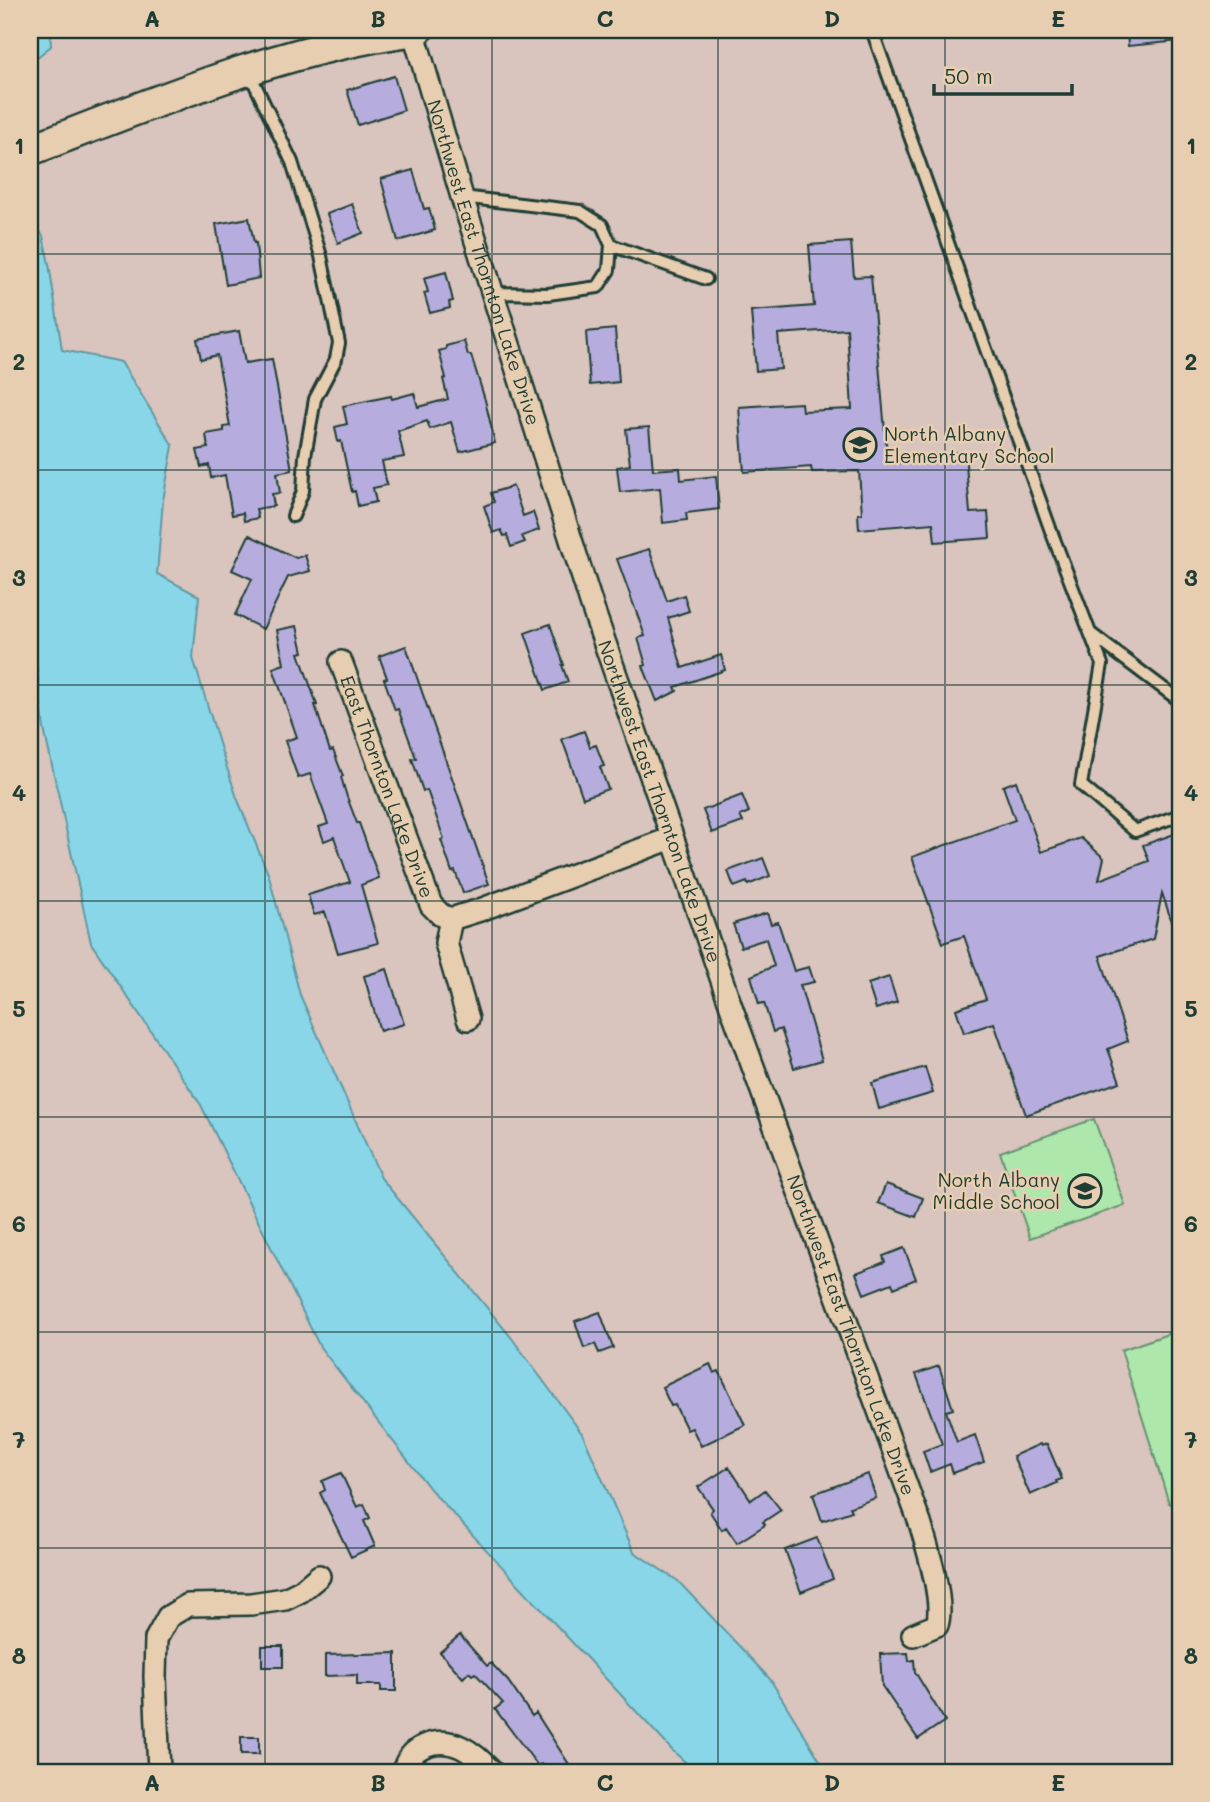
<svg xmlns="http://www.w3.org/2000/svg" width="1210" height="1802" font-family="Mali,sans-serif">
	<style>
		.green { fill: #ade7ac; stroke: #669270; stroke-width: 2 }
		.water { fill: #8ad6e9; stroke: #5f99a1; stroke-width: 2 }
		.building { fill: #b6adde; stroke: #1f3d34; stroke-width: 2 }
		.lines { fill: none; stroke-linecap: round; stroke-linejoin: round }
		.lane-casing { stroke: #1f3d34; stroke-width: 16 }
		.street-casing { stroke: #1f3d34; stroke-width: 26 }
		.secondary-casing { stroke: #1f3d34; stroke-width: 35 }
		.lane { stroke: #e8ceb0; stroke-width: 10 }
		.street { stroke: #e8ceb0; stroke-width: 21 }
		.secondary { stroke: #e8ceb0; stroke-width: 30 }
		.grid { fill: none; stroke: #1f3d34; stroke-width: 2; stroke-opacity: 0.55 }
		.labels { text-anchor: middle; stroke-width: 5; stroke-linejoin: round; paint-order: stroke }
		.street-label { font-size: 19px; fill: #1f3d34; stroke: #e8ceb0 }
		.poi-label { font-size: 19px; fill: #1f3d34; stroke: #e8ceb0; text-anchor: start }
		.neatline { fill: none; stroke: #1f3d34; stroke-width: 2.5 }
		.grid-label { font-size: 23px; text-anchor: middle; font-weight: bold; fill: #1f3d34 }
	</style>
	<rect width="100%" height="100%" fill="#d9c4be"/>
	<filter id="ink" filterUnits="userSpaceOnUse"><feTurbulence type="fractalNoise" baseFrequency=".0143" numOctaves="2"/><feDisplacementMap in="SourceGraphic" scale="14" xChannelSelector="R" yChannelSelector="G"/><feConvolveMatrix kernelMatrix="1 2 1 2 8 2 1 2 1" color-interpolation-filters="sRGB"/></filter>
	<g filter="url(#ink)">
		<path class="green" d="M1094,1119L1125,1205L1030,1238L1000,1152Z
			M1180,1330V1508L1169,1503L1121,1350Z"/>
		<path class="water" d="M30,30H50L51,46L30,63Z
			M30,217L43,236L49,264L62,350L121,362L173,446L163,500L157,574L199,596L193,658L222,753L237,798L269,876L300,995L381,1178L511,1337L583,1435L634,1552L678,1581L770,1679L827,1772H696L672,1750L431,1490L320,1347L201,1105L91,943L44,729L30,609Z"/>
		<path class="building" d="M1127,30H1180V41L1128,46Z
			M394,76L404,110L358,125L347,90Z
			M413,170L424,209L429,208L435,230L398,241L381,179Z
			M352,204L363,233L338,243L327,214Z
			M249,218L254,243H256L259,278L226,285L216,224Z
			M851,242L854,277L871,276L888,464L929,460L928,455L965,452L970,513L988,512L990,538L935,542L933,523L859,529L858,514H862L859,471L812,472L811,467L744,472L739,407L801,403L802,411L852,409L847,329L778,334L781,369L756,371L751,311L814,306L809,245Z
			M446,272L453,301L449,302L450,308L430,313L424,293L428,292L424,278Z
			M615,329L619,382L590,385L586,332Z
			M239,331L245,363L272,359L292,470L277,473L280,493L272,494L274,506L256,509L258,518L244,521L243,513L232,515L225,475L211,478L209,465L201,467L197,450L208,448L206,434L224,431V427L230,426L217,355L201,359L197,339Z
			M464,341L468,355H471L485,400L495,443L460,452L451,422L430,429L427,421L398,431L404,457L382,461L387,485L373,488L376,502L358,506L355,491L352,492L341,441L338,442L335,427L347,424L343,406L391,396L392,399L414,393L418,407L448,399L443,379L446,378L439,351L446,349V346Z
			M649,427L653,470L680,468L681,480L716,476L719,509L686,513L687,520L663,523L660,488L620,492L617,467L630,465L626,429Z
			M513,486L523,516L533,512L539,530L522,536L525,542L511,547L507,535L504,536L501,530L493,533L484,506L494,502L491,493Z
			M249,535L296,558L305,555L310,571L288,577L263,629L235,615L252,579L232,570Z
			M649,549L667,601L684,595L689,611L668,618L682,668L721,655L725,670L675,687L677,691L657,701L643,666L646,665L638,638L645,636L617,559Z
			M550,624L564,665H562L568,682L545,690L525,633Z
			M297,626L303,652L299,653L317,705H315L330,751L333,750L343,776L341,777L347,797L357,823H359L379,878L361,885L378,943L338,953L325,912L314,915L308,895L350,882L334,837L324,841L319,827L328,824L310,774L298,778L285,741L297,737L273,668L284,664L277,630Z
			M406,646L489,884L463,893L455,871L452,872L441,840L444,839L427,790L423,791L412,759L416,758L398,709L395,710L384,679L387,678L379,656Z
			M584,731L590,747L596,745L604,766L600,767L608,789L583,798L562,739Z
			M1016,781L1041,852L1081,838L1104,858L1099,880L1149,861L1143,845L1180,832V939L1178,940L1162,893L1153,939L1100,956L1128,1041L1108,1049L1120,1082L1026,1115L994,1023L964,1033L956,1009L986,999L964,936L943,943L912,857L1015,820L1003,786Z
			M742,795L749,812L740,816L743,822L712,833L703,810Z
			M763,858L770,876L748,885L747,882L734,887L728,871Z
			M767,913L771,924L778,922L794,971L809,967L814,982L800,985L822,1060L794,1068L781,1029L773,1032L764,1003L759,1004L751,976L774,966L766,939L741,947L733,924Z
			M387,969L404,1024L380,1031L364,976Z
			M889,977L897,1002L876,1009L868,984Z
			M925,1067L933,1093L879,1109L872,1083Z
			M886,1184L923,1198L916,1217L878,1203Z
			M904,1248L916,1279L894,1288L892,1283L864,1294L856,1273L885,1262L883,1256Z
			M600,1312L613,1348L599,1353L595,1344L584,1348L575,1321Z
			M710,1364L714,1373L719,1371L745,1425L701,1446L692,1428L687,1430L675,1405L671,1406L662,1387Z
			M939,1366L953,1409L946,1411L957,1442L975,1435L984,1462L953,1473L950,1464L930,1472L923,1451L942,1444L916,1374Z
			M1040,1444L1041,1446L1047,1444L1062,1479L1056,1481L1057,1483L1030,1495L1013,1456Z
			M729,1467L751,1500L765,1490L781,1510L763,1522L765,1525L737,1543L726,1527L722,1530L710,1512L713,1509L698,1487Z
			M341,1473L357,1507L364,1504L370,1518L364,1521L375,1546L351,1557L320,1493L325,1490L322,1481Z
			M868,1474L876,1498L850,1507L852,1511L822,1521L813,1494Z
			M817,1538L833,1579L801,1592L785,1550Z
			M460,1635L487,1666L491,1663L508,1681L532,1716L536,1713L574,1772H547L541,1764L538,1766L495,1709L503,1703L475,1673L472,1675L469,1672L463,1678L440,1652Z
			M262,1646H283V1667H262Z
			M396,1653V1691H381V1685H357V1675L325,1676V1655Z
			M908,1653L909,1661L914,1660L915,1672L945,1721L918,1739L882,1686L880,1654Z
			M241,1737H259V1754H241Z"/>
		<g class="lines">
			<defs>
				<path id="lane" d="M872,30L1051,531L1102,664L1081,785L1135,831L1180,815
					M249,72L292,162L321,256L339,343L336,359L315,399L305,456L303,491L293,516
					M462,197L580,211L602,225L611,245L609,270L598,287L548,294L494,293
					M611,245L706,279
					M1090,633L1180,701"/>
				<g id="street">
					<path id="s1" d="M413,30L462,197L593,609L733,1012L920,1523C927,1547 945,1602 937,1625L913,1635"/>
					<path id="s2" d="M341,662L431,905L441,915L451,919L480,910L672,838"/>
					<path d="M451,919L446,943L468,1019"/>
					<path d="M159,1772L155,1677L156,1639L168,1617L188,1605L251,1604L285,1599L301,1591L319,1576"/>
					<path d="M403,1772C409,1746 437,1736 461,1747C474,1753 483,1763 492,1772"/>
				</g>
				<path id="secondary" d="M30,150C156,102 282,48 417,30"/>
			</defs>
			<use href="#lane" class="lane-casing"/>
			<use href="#street" class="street-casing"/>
			<use href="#secondary" class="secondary-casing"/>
			<use href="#lane" class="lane"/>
			<use href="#street" class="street"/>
			<use href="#secondary" class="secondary"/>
		</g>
	</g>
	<path class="grid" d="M265,30V1772M492,30V1772M718,30V1772M945,30V1772M30,254H1180M30,470H1180M30,685H1180M30,901H1180M30,1117H1180M30,1332H1180M30,1548H1180"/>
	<defs>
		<symbol id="school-ring" viewBox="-11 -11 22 22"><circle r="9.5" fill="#e8ceb0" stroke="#1f3d34" stroke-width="1.5"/><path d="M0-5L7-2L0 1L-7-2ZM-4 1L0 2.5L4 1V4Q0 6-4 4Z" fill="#1f3d34"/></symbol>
	</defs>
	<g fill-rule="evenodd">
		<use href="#school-ring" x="841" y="426" width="38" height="38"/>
		<use href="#school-ring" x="1066" y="1172" width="38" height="38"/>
	</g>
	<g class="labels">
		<g class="street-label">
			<text dy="7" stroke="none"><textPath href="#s1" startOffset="243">Northwest East Thornton Lake Drive</textPath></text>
			<text dy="7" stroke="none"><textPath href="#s2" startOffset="133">East Thornton Lake Drive</textPath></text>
			<text dy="7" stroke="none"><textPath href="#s1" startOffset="810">Northwest East Thornton Lake Drive</textPath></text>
			<text dy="7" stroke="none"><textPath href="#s1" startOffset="1377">Northwest East Thornton Lake Drive</textPath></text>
		</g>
		<g class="poi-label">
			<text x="884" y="441">North Albany<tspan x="884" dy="22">Elementary School</tspan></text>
			<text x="1060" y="1187" text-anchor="end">North Albany<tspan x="1060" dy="22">Middle School</tspan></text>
		</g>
	</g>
	<rect width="1210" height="1802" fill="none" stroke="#e8ceb0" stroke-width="77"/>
	<path d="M934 84v10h138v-10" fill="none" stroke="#1f3d34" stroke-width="3.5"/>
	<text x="944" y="84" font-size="21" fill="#1f3d34" stroke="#e8ceb0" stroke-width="5" paint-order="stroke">50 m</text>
	<rect x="38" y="38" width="1134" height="1726" class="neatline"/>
	<g class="grid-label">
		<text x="152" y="27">A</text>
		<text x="378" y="27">B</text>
		<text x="605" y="27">C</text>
		<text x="832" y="27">D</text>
		<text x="1058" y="27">E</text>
		<text x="19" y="154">1</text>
		<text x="1191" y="154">1</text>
		<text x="19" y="370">2</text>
		<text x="1191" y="370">2</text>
		<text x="19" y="586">3</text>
		<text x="1191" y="586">3</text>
		<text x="19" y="801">4</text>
		<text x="1191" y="801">4</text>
		<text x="19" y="1017">5</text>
		<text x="1191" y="1017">5</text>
		<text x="19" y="1232">6</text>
		<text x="1191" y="1232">6</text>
		<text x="19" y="1448">7</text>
		<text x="1191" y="1448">7</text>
		<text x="19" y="1664">8</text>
		<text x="1191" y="1664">8</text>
		<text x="152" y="1791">A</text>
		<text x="378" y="1791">B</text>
		<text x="605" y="1791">C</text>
		<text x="832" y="1791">D</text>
		<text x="1058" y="1791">E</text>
	</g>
</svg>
